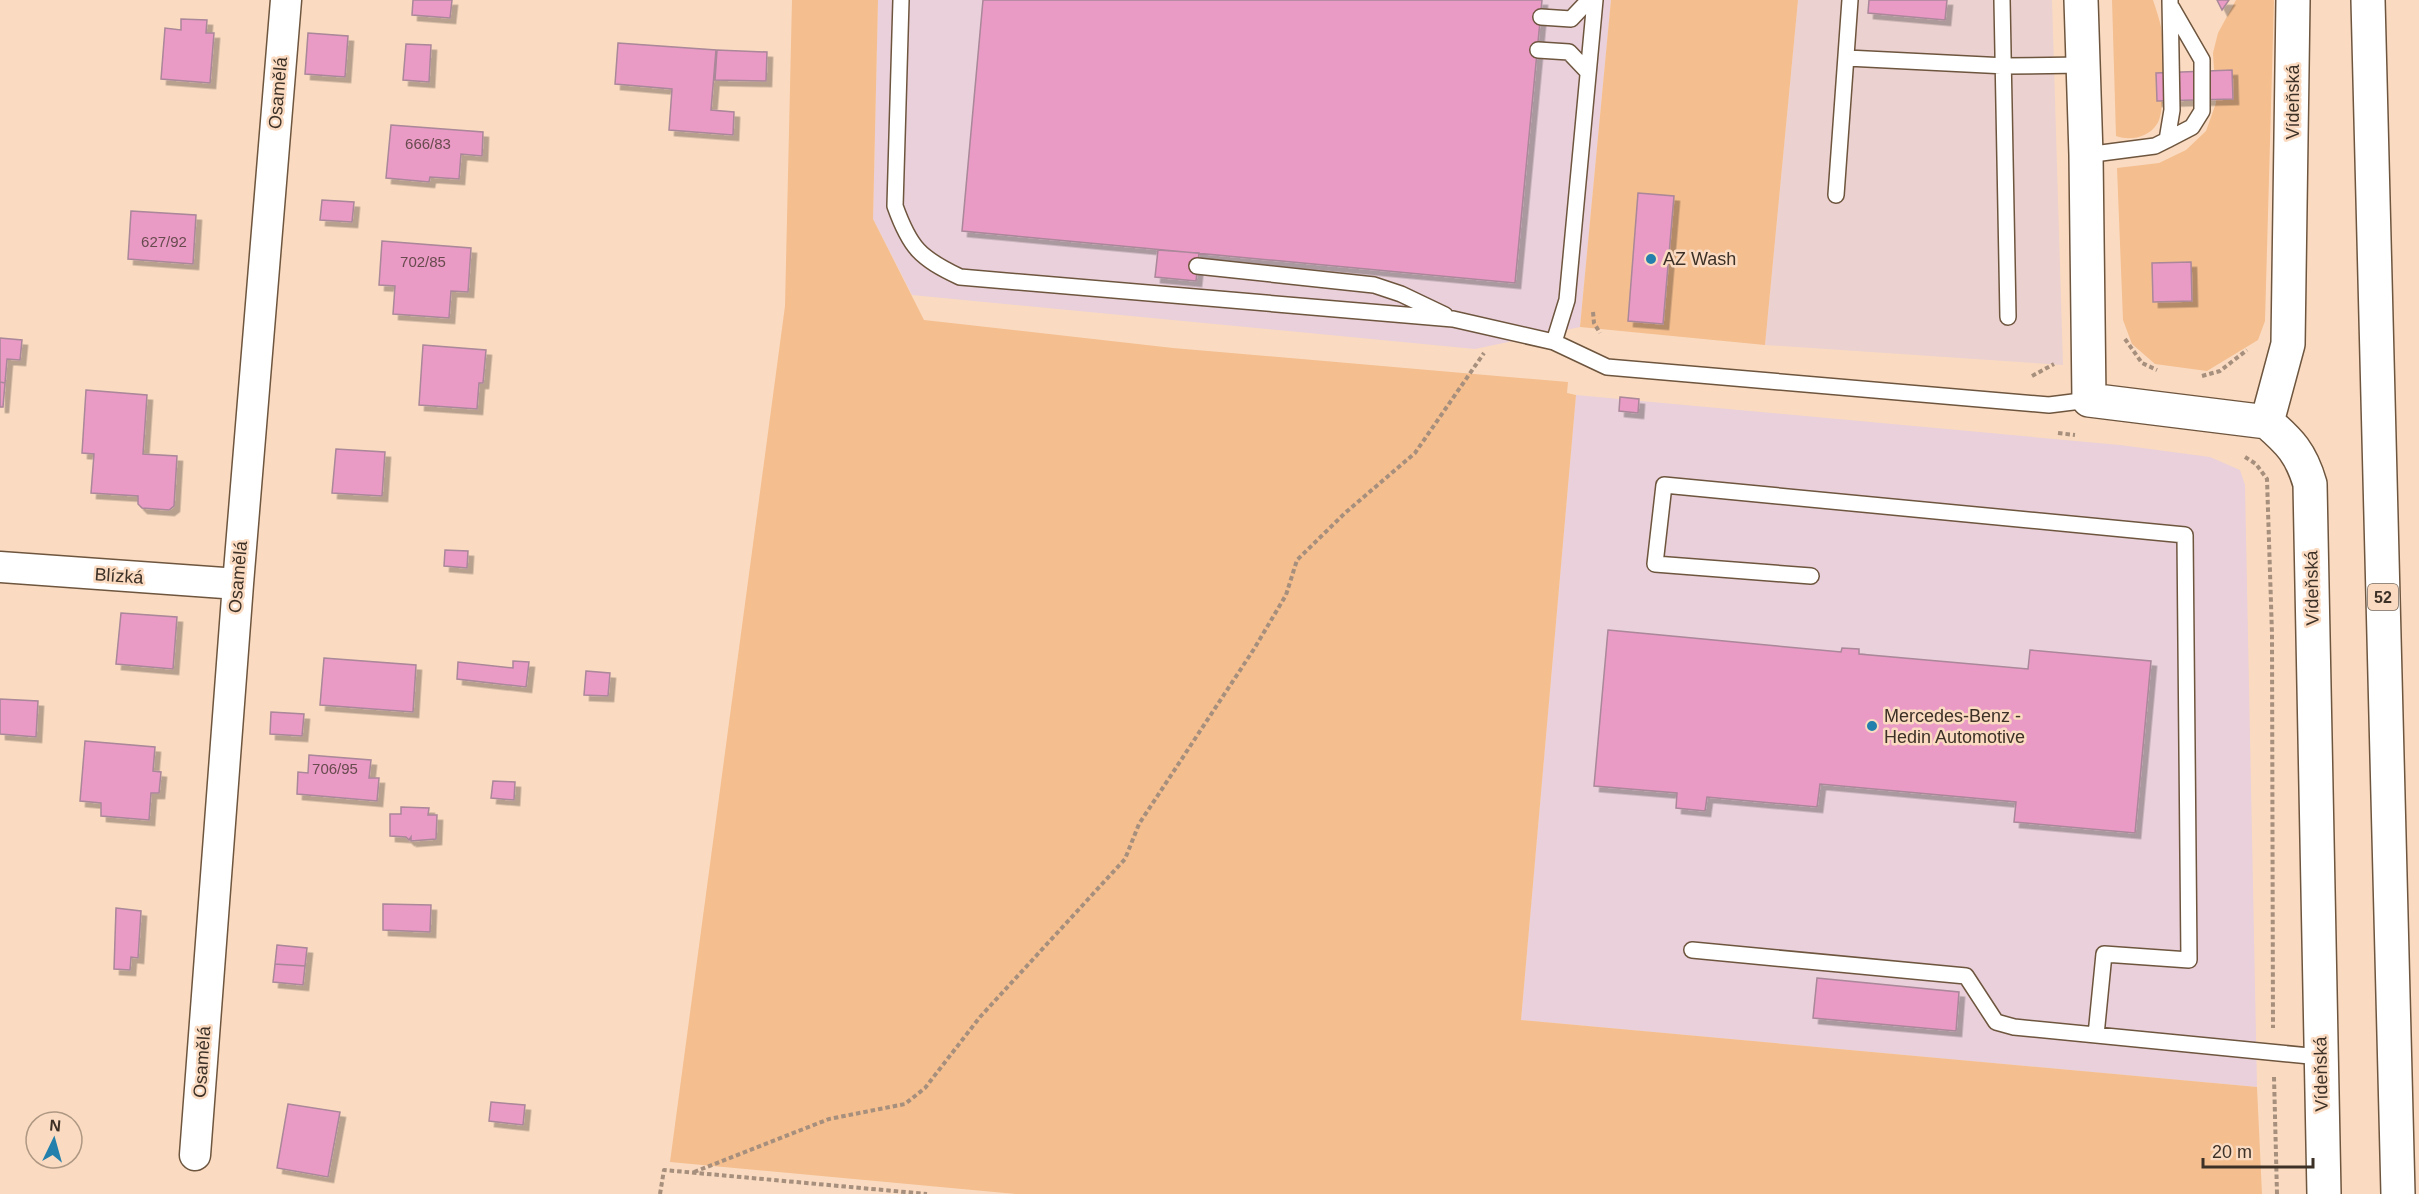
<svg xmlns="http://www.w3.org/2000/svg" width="2419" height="1194" font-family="Arial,sans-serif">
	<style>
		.commercial { fill: #e9d0da }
		.industrial { fill: #ebd1d0 }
		.green { fill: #f4be8f }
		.building { fill: #e99ac5; stroke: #aa8799; stroke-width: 1.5; filter: url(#shadow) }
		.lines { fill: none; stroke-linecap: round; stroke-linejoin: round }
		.service-casing { stroke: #6e553e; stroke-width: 18 }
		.minor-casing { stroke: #6e553e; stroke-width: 33 }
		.tertiary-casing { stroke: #6e553e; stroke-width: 36 }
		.trunk-casing { stroke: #6e553e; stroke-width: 36 }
		.path { stroke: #a68f7d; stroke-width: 4; stroke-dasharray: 4.5 3; stroke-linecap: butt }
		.service { stroke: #fff; stroke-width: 15 }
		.minor { stroke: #fff; stroke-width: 30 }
		.tertiary { stroke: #fff; stroke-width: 33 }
		.trunk { stroke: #fff; stroke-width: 33 }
		.poi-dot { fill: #237fac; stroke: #fadbc1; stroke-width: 2 }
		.labels { text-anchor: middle; stroke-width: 5; stroke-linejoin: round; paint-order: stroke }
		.number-label { font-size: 15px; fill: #684b4e }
		.shield { fill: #fadbc1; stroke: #766455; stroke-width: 1.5 }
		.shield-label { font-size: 16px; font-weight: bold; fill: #3d3127 }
		.street-label { font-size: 18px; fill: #3d3127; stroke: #fadbc1 }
		.poi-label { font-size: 18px; fill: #3d3127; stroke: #fadbc1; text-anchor: start }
	</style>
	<defs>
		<filter id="shadow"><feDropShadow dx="5.5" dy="5.5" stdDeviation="0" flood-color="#0004"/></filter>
	</defs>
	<rect width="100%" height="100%" fill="#fadbc1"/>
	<path class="commercial" d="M878,0H1611L1580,327L1475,349L912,295L873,219Z
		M1576,395L2120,445L2210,457L2240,470L2245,485L2257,1087L1521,1020Z"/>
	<path class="industrial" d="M1798,0H2052L2063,365L1765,345Z"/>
	<path class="green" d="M792,0H878L873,219L924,320L1173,348L1568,382L1567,393L1576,395L1521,1020L2257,1087L2262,1194H1016L670,1162L785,306Z
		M1611,0H1798L1765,345L1580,327Z
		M2112,0H2153C2156,9 2159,18 2161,27C2164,43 2166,113 2157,124C2148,138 2130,141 2116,136Z
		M2236,0H2274L2265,321L2258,340L2207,371L2155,364L2132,344L2123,320L2117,168L2159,163L2186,150L2206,131L2216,103L2213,53L2218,33Z"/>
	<path class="building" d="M413,0H452L450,18L412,15Z
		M983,0H1542L1515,283L962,231Z
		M1869,0H1947L1945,20L1868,13Z
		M2217,0H2229L2222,10Z
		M181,19L207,20L206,33H214L210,83L161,79L165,28L181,30Z
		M308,33L348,36L345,77L305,74Z
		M618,43L716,50L711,110L734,112L733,135L669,130L672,89L615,84Z
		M406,44L431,45L429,82L403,80Z
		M717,50L767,52L766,81L715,80Z
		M2232,70L2233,99L2157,101L2156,73Z
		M391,125L483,132L482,156L461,154L459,179L430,177L429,182L386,178Z
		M1638,193L1674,196L1663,324L1628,321Z
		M322,200L354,202L352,222L320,220Z
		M131,211L196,215L193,264L128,259Z
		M382,241L471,248L468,292L451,291L449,318L393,314L395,286L379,285Z
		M1158,250L1199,253L1196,281L1155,277Z
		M2191,262L2192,301L2153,302L2152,263Z
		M0,338L22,340L20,360L7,359L5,383L0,382Z
		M423,345L486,350L483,383H479L477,409L419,405Z
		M0,382L5,383L3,407H0Z
		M86,390L147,395L143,454L177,456L174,506L169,510L142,508L138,504V496L91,493L94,454L82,453Z
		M1620,397L1639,399L1638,413L1619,411Z
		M336,449L385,452L382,496L332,493Z
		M445,550L468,551L467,568L444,566Z
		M121,613L177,617L173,669L116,664Z
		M1608,630L1841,652L1842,648L1859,649V654L2028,669L2030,650L2151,661L2135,833L2014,822L2016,802L1820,784L1817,807L1707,797L1705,811L1676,808L1677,793L1594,786Z
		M324,658L416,665L413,712L320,705Z
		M513,661L529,662L526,687L457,679L458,662L513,668Z
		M586,671L610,673L608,696L584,695Z
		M0,699L38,701L36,737L0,734Z
		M271,712L304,714L302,736L270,734Z
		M85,741L155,747L153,771L161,772L159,793H151L149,820L101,816V803L80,801Z
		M309,755L371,760L369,778H379L377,801L297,794L298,772L308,773Z
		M493,781L515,782L514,800L491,798Z
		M401,807L429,808L428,815H437L436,839L411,841V837L409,840L406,837L390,836V814H401Z
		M383,904L431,905L430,932L383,930Z
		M116,908L141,911L138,958L131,957L130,970L114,969Z
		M277,945L307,948L305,966L275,964Z
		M275,964L305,966L303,985L273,982Z
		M1817,978L1959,992L1956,1031L1813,1018Z
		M491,1102L525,1105L523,1125L489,1121Z
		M288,1104L340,1112L328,1177L277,1168Z"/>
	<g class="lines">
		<defs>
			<path id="service" d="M901,0L895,206C910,248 920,258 960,277L1453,319L1554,342
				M1595,0L1567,300L1554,342L1607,367L2049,405L2089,400
				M2002,0L2008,317
				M1541,17L1571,19L1589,0
				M1538,50L1569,52L1588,72
				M1847,58L2006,66L2083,65
				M2167,140L2192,127L2202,111V60L2172,8
				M2086,155L2155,146L2167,140L2172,110L2170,0
				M1836,195L1850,0
				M1197,266L1374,285L1401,294L1445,315
				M1811,576L1655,564L1664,485L2185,535L2189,960L2104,954L2096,1035
				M1692,950L1966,976L1996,1022L2014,1027L2320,1057"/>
			<path id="minor" d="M0,567L238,584
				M195,1155L238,584L286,0"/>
			<path id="tertiary" d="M2081,0L2086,155L2089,400L2267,422
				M2267,422C2290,442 2301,453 2310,484L2324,1194
				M2267,422L2288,344L2293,0"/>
			<path id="trunk" d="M2368,0L2398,1194"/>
		</defs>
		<use href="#service" class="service-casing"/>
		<use href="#minor" class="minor-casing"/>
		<use href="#tertiary" class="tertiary-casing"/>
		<use href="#trunk" class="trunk-casing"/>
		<path class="path" d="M1593,312L1594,323L1600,333
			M2125,339L2142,363L2157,370
			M2032,376L2054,364
			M2202,376L2220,371L2247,350
			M2058,433L2075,435
			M2245,457L2256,464L2267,479L2272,634L2273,1028
			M2274,1077L2277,1194
			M694,1172L829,1119L905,1104L925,1088L980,1017L1125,859L1139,824L1254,649L1286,595L1297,560L1345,513L1415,453L1484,353
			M660,1194L664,1170L927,1194"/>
		<use href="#service" class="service"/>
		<use href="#minor" class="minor"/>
		<use href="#tertiary" class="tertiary"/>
		<use href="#trunk" class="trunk"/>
	</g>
	<g class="poi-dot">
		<circle cx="1651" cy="259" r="6"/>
		<circle cx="1872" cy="726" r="6"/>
	</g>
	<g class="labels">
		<g class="number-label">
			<text x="428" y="149">666/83</text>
			<text x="164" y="247">627/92</text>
			<text x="423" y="267">702/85</text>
			<text x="335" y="774">706/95</text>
		</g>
		<rect class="shield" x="2368" y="584" width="30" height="26" rx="4.5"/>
		<g class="shield-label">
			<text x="2383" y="603">52</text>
		</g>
		<g class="street-label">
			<text transform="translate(278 93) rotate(-85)" y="6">Osamělá</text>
			<text transform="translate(2293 102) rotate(-90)" y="6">Vídeňská</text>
			<text transform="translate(119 576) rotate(4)" y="6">Blízká</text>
			<text transform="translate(238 577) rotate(-85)" y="6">Osamělá</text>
			<text transform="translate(2312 588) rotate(-91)" y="6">Vídeňská</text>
			<text transform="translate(202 1062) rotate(-86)" y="6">Osamělá</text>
			<text transform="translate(2321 1074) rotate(-91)" y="6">Vídeňská</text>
		</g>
		<g class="poi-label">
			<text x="1663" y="265">AZ Wash</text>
			<text x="1884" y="722">Mercedes-Benz -<tspan x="1884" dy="21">Hedin Automotive</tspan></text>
		</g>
	</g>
	<g transform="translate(54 1140) rotate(5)"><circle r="28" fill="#fadbc1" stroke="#ae9783" stroke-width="1.5"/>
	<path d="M0-4.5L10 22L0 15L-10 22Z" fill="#237fac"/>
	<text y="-9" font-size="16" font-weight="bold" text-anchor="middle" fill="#3d3127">N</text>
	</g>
	<path d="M2203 1158v9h110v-9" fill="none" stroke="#3d3127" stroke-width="3"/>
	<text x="2212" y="1158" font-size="18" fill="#3d3127" stroke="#fadbc1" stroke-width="4.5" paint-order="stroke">20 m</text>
</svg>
